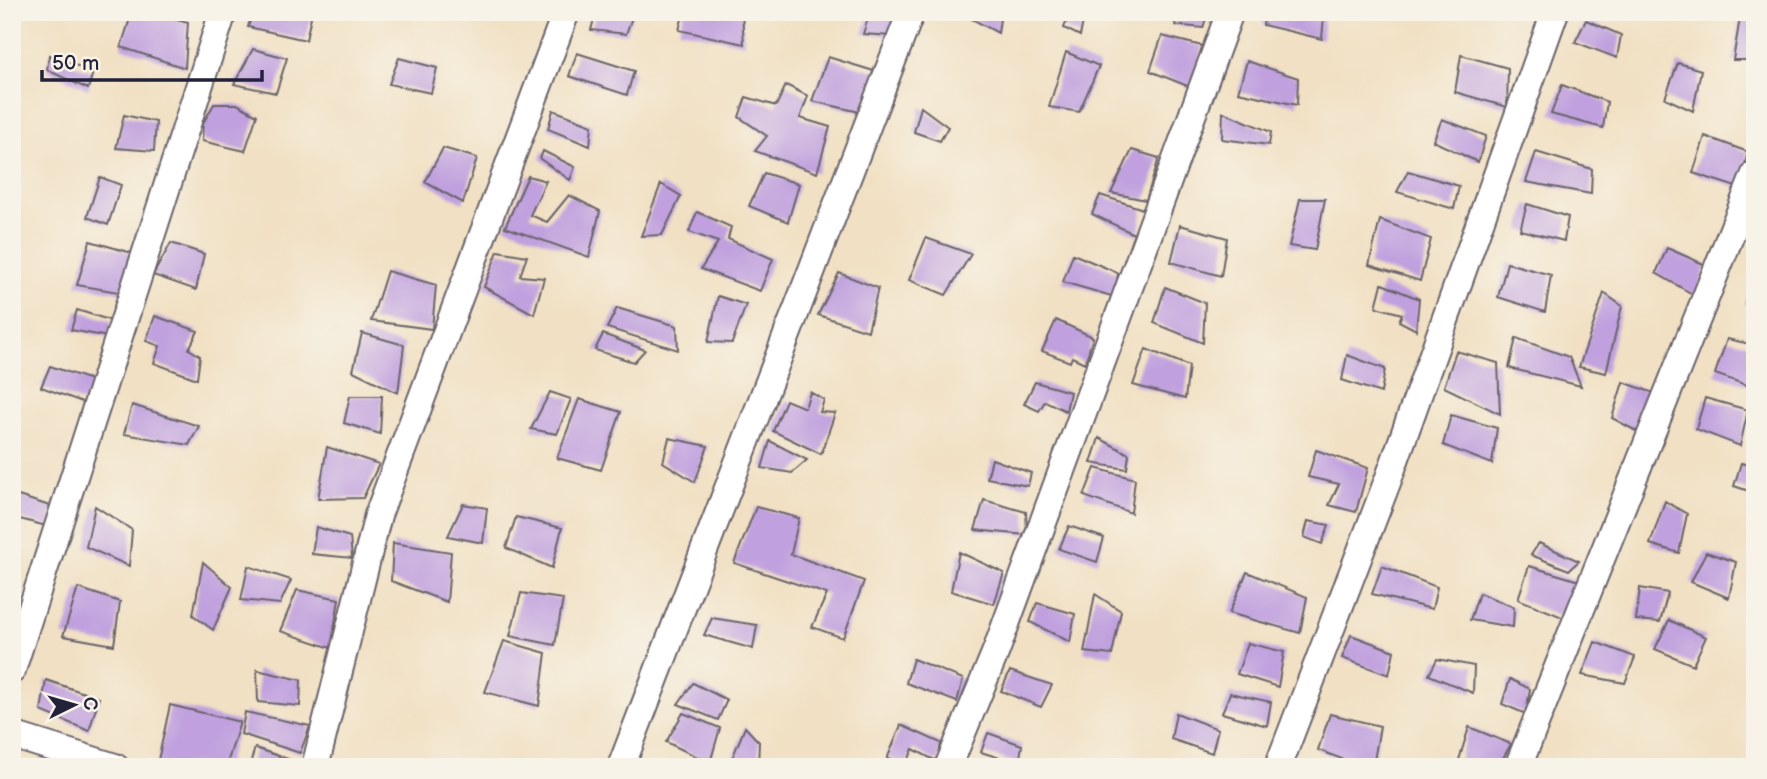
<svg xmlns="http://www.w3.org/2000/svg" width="1767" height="779" font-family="'Balsamiq Sans',sans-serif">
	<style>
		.building { fill: #c0a0de }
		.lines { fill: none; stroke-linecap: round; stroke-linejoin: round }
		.street-casing { stroke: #6a646b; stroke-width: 30 }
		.street { stroke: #fff; stroke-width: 26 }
	</style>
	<rect width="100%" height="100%" fill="#f7f3e8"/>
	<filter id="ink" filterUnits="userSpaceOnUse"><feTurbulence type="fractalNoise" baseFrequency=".0143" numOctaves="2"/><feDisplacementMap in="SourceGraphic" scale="14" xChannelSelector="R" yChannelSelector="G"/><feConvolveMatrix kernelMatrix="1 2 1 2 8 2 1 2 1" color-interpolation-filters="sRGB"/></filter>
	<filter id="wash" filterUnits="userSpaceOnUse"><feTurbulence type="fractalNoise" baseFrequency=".00686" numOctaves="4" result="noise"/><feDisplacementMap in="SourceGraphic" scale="28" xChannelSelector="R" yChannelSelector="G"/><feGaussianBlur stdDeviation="1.57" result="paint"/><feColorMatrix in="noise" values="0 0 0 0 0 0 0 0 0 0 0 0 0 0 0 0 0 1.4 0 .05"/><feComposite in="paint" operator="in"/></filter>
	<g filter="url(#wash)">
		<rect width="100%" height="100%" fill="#f1e0c3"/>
		<g id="blocks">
			<path class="building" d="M132,12H151L188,22L185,68L121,47Z
				M253,12H312L306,40L248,27Z
				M596,12H634L626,34L591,30Z
				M684,12L742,13L744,44L679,30Z
				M870,12H901L892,36L863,34Z
				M959,12H1001L998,33Z
				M1070,12H1085L1080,36L1064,28Z
				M1177,12H1208L1203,28L1175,25Z
				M1266,12H1314L1324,15L1322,39L1263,25Z
				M1516,12H1541L1539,21Z
				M1741,12H1755V60H1733Z
				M1586,20L1621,35L1617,58L1575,42Z
				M1162,36L1202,46L1195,89L1150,71Z
				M253,49L287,58L276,93L234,84Z
				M1066,52L1099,66L1079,112L1049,107Z
				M577,53L634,71L627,95L569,76Z
				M49,55L93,72L88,89L47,70Z
				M1461,55L1508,68L1507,107L1455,92Z
				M828,57L877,72L864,113L812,101Z
				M399,58L437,68L431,93L389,84Z
				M1247,61L1298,78L1297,105L1238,92Z
				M1678,63L1701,70L1693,111L1665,98Z
				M786,85L808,96L800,118L830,127L817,173L755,151L767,136L739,117L746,97L776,106Z
				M1562,85L1607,102L1603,128L1551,114Z
				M214,104H237L257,115L245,151L202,141L203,123Z
				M921,107L948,127L940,141L914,132Z
				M553,110L592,125L590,146L548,129Z
				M1223,112L1271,132L1269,145L1222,139Z
				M124,115L156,122L154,151L116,148Z
				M1442,119L1486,136L1478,162L1433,141Z
				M1705,136L1748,152L1739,188L1693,173Z
				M443,148L477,158L463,203L425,182Z
				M1132,150L1159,158L1146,200L1111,193Z
				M543,151L575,167L570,180L540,159Z
				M1536,152L1592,169L1591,194L1526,182Z
				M1408,171L1459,186L1454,209L1397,192Z
				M764,173L799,184L788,222L749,206Z
				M528,176L546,181L530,215L547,222L569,195L600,211L589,257L505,227Z
				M100,177L121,185L108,225L87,217Z
				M661,184L681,196L662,235L641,236Z
				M1100,195L1143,209L1138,236L1092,214Z
				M1300,199H1325L1315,250L1289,246Z
				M1527,204L1568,217L1564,241L1520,230Z
				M697,212L731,227L728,239L773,259L760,291L701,269L718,242L689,232Z
				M1380,220L1431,239L1420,281L1369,265Z
				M1180,225L1227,238L1221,276L1171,262Z
				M926,238L971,254L946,295L909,280Z
				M90,241L139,255L124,293L77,285Z
				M171,243L204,254L196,290L153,275Z
				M1667,248L1706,265L1696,296L1656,273Z
				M498,251L527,256L520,276L544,278L534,314L484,287Z
				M1073,254L1118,273L1115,297L1063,282Z
				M1507,263L1551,275L1545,312L1498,297Z
				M1754,270H1755V308L1745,304Z
				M387,271L436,285L432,329L371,321Z
				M839,273L878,288L868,331L818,315Z
				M1382,284L1419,299L1416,330L1399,321L1402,314L1376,307Z
				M1165,287L1205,303L1203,343L1154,323Z
				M1604,293L1622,306L1606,373L1579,367Z
				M718,296L746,305L732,343L708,342Z
				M617,308L677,326L678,350L607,328Z
				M77,310L112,321L108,337L71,330Z
				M155,316L198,331L189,349L200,356L197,379L154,363L160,346L146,341Z
				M1056,320L1093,337L1085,363L1072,357L1070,362L1042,351Z
				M362,333L404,345L398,393L353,371Z
				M603,334L645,350L634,362L595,350Z
				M1516,338L1569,357L1581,386L1509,368Z
				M1727,339L1755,345V388L1715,374Z
				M1146,349L1189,366L1185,399L1133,385Z
				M1456,351L1498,363L1500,414L1444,387Z
				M1347,355L1385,369L1381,393L1342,380Z
				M50,366L94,381L85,403L41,387Z
				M1035,382L1070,392L1066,411L1045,401L1039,411L1024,404Z
				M1623,382L1657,394L1640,433L1612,418Z
				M550,392L571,399L557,434L531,429Z
				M810,392L824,400L820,412L835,413L821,454L773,431L786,400L805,408Z
				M350,396H382L380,434L344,423Z
				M1705,398L1748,410L1740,446L1696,429Z
				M579,399L621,412L601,470L557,458Z
				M132,405L199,426L189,445L124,434Z
				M1451,415L1497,428L1492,464L1443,445Z
				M669,438L708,446L695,482L663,462Z
				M1099,438L1129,454L1127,469L1091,463Z
				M770,441L807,460L792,473L762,468Z
				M327,447L379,464L363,498L318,499Z
				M1316,450L1368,468L1356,512L1329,505L1339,484L1308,477Z
				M992,459L1031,473L1028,486L987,478Z
				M1741,463L1755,467V493L1734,486Z
				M1095,468L1135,479L1131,513L1084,496Z
				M12,494L53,507L50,527L12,517Z
				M984,500L1026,512L1027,535L975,530Z
				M1665,501L1687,514L1679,553L1650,544Z
				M463,504L487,508L483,543L448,536Z
				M95,506L132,530L129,566L86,547Z
				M756,507L799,518L791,554L864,581L843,638L812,627L827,594L734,563Z
				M516,517L562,528L552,568L506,548Z
				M1308,521L1329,525L1322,544L1304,537Z
				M1069,526L1104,538L1097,562L1059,549Z
				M316,527L350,537L352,558L312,554Z
				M393,543L451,552L447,602L391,581Z
				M1539,543L1579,561L1569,570L1531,555Z
				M959,552L1004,573L994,604L951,591Z
				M1706,552L1736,562L1729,598L1691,582Z
				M203,562L232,587L213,630L193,615Z
				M248,566L291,580L280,604L241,600Z
				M1382,566L1437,587L1432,609L1372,594Z
				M1529,566L1586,583L1572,621L1518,599Z
				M1247,572L1307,597L1300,633L1229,613Z
				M78,588L120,602L114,645L63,636Z
				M1640,588L1668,593L1660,622L1636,620Z
				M297,590L339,599L331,648L280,631Z
				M521,593L563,599L555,645L510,636Z
				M1479,593L1514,607L1513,627L1470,620Z
				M1095,594L1121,611L1112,655L1084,652Z
				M1037,603L1075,614L1070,642L1030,622Z
				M712,618L757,625L753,649L704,635Z
				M1669,620L1706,637L1693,665L1655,649Z
				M1351,635L1394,651L1389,675L1342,658Z
				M504,641L546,653L539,706L485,692Z
				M1595,642L1635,657L1625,683L1582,675Z
				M1248,643L1284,652L1278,687L1237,674Z
				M913,659L963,679L957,702L906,683Z
				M1437,659L1474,666L1473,693L1429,675Z
				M257,670L301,680L300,706L258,702Z
				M1010,671L1052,685L1041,707L1001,691Z
				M1510,679L1530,689L1526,714L1502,704Z
				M46,680L99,698L89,731L41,711Z
				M693,683L727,700L718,720L678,704Z
				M1230,693L1271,702L1267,726L1222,713Z
				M170,705L240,722L226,767H166L157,765Z
				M245,712L310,726L300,753L241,734Z
				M683,713L720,728L710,763L666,742Z
				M1176,713L1218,729L1212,753L1171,739Z
				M1330,714L1380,726L1373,767H1363L1318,750Z
				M901,725L941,743L938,762L913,749L907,763L887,759Z
				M745,727L759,742L758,767H744L731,761Z
				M1469,727L1511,744L1498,767H1483L1459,760Z
				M988,733L1022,745L1019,764L981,752Z
				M255,748L294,761V767H249Z"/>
		</g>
	</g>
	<g filter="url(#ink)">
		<use href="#blocks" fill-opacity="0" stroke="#6a646b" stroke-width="2"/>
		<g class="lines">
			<defs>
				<path id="street" d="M12,670L223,12
					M12,735L115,767
					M315,767L378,515L566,12
					M621,767L911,12
					M948,767L996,651L1230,12
					M1278,767L1388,480L1555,12
					M1518,767L1755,174"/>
			</defs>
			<use href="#street" class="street-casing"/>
			<use href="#street" class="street"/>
		</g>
	</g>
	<rect width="1767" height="779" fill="none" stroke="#f7f3e8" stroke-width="42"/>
	<g transform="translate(74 705) rotate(85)" stroke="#f7f3e8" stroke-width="5" paint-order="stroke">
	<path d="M0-5L12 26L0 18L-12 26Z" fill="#22223b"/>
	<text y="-10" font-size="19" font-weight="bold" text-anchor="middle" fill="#22223b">С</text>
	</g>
	<path d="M42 70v10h220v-10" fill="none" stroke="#22223b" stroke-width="3.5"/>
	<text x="52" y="70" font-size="21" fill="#22223b" stroke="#f7f3e8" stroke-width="5" paint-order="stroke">50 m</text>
</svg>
